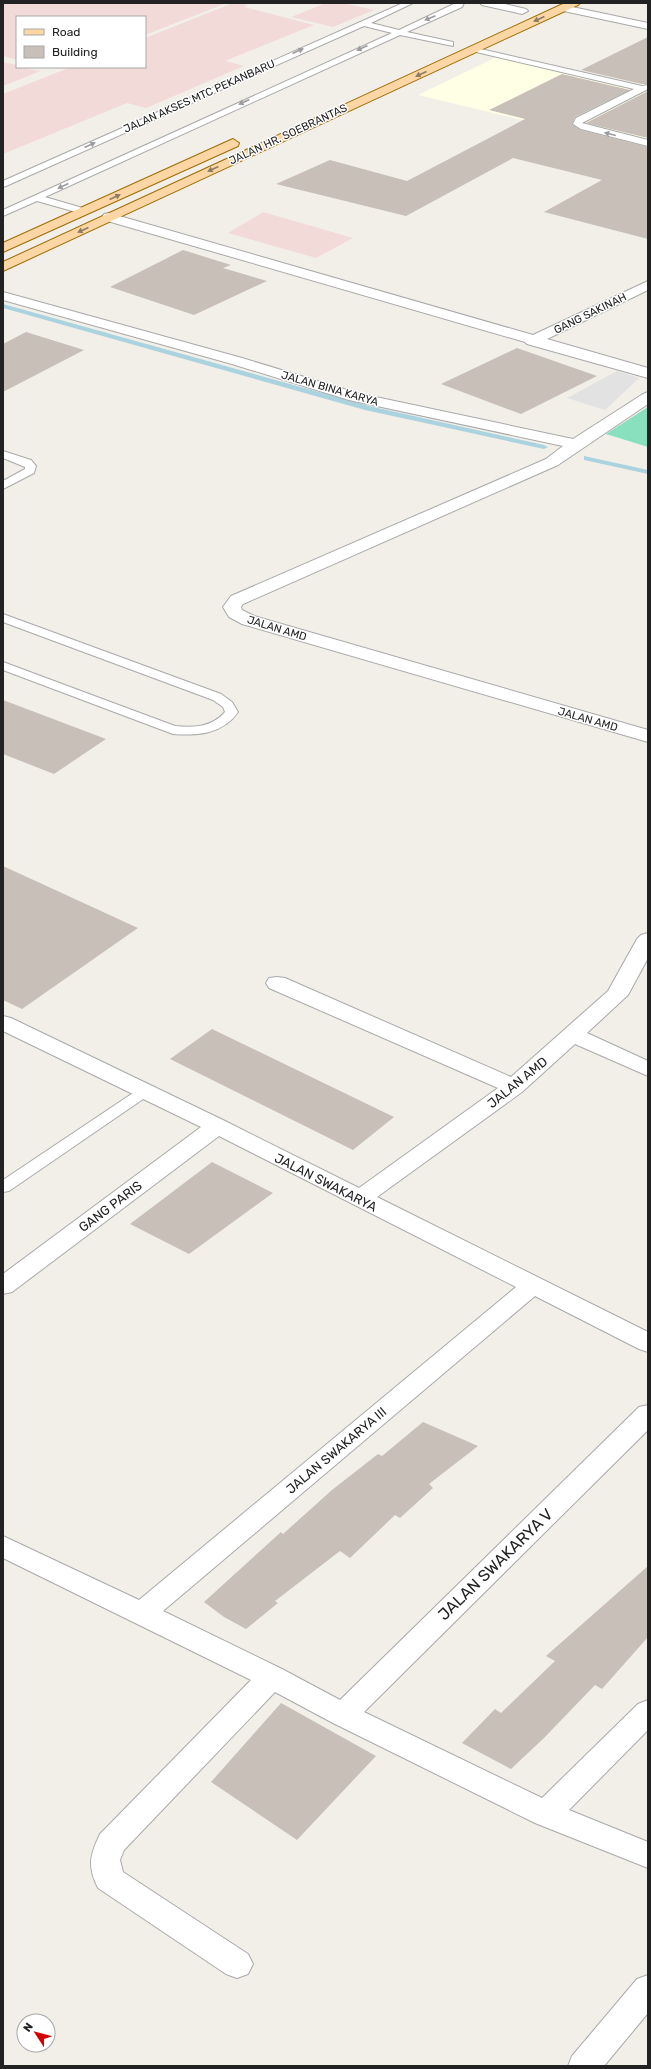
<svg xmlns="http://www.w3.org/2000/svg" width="651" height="2069" font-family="Rubik,sans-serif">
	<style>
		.commercial { fill: #f2dad9 }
		.education { fill: #ffffe5 }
		.pitch { fill: #88e0be }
		.parking { fill: #e2e2e2 }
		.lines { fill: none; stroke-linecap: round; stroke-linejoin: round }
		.stream { fill: #aad3df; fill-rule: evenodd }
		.building { fill: #c7bfb8 }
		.service-casing { stroke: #a9a9a9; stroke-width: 2 }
		.minor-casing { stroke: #a9a9a9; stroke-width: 2 }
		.primary-casing { stroke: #a06b00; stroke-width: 2 }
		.service { fill: #fff; fill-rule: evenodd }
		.minor { fill: #fff; fill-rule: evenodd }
		.primary { fill: #fcd6a4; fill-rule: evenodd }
		.oneway { fill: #9c9c9c }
		.oneway2 { fill: #8f7c63 }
		.labels { text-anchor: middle; stroke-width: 3; stroke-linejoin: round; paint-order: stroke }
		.far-street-label { font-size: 11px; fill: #222; stroke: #fff }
		.street-label { font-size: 13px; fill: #222; stroke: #fff }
		.near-street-label { font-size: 16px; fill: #222; stroke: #fff }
	</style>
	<rect width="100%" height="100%" fill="#f2efe9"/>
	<path class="commercial" d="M3,3H227L145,35V17H17V60L3,56Z
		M233,3L248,5L244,7L314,25L225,61L244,66L146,108L127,103L3,154V94L71,67H145V38Z
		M326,3H343L374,10L333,27L291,17Z
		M3,62L17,65V67L41,71L3,86Z
		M263,212L353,238L316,258L228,233Z"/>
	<path class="education" d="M503,54L639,85L648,80V150L418,95Z"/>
	<path class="pitch" d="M648,407V447L606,434Z"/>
	<path class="parking" d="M617,371L639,378L605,410L567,398Z"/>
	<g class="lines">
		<path class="stream" d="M3,304L369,406L544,445L548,447L544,449L365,410L3,308Z
			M584,456L648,470V474L584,460Z"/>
	</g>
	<path class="building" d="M648,37V84H642L581,70Z
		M562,74L630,90L575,117L572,124L581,130L648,147V239L544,212L602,180L513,158L406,216L276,184L330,160L407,181L525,119L489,110Z
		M648,91V138L586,123Z
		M183,250L231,265L223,268L267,281L194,315L110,287Z
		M26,332L84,350L3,392V344Z
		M517,348L597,376L521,414L441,384Z
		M3,700L106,739L54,774L3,754Z
		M3,866L138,928L22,1009L3,1000Z
		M212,1029L394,1117L353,1150L170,1059Z
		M212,1162L273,1193L189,1254L130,1224Z
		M423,1422L478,1446L429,1484L433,1488L400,1518L395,1515L350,1558L340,1551L275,1601L278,1603L246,1629L224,1617L204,1602L281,1532L283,1534L332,1490L378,1454L382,1456Z
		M648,1566V1637L602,1689L595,1685L544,1738L511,1769L462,1743L495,1709L501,1713L555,1661L546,1656Z
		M281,1703L376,1756L297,1840L211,1782Z"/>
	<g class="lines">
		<defs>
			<path id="service" d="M403,3H413L371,23L399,30L456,3H464L462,7L407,32L453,42V46L400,35L45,197L86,209V213L83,214L37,201L3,216V210L392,33L364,26L6,186L3,187V181Z
				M472,47L642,86L648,85V89L582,123L648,140V146L581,129L573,124L576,118L634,89L472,51Z
				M3,451L31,460L36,466L34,473L3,489V481L25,469V467L3,458Z
				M3,614L221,694L232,702L238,712C223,734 197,736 173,734L3,670V662L175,726C194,728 212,727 225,712L223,707L213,700L3,622Z
				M144,1087L149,1089L152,1092L149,1095L9,1191L3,1192V1180L139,1089Z"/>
			<path id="minor" d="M480,3H501L526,9L528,11L522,14L482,5Z
				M563,5L648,23V29L559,10L557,8L559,6Z
				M109,213L533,335L648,281V290L547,339L648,368V378L527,344L525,342L104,220L102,217L104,214Z
				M3,292L242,358L357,393L573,439L643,394L648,392V404L558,465L243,604L241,607L242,610L254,616L648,730V742L242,624L229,617L223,607L231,596L546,459L563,446L349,400L232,364L3,300Z
				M648,933V958L628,995L587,1033L648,1061V1076L575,1044L522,1092L377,1197L648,1332V1352L639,1349L535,1296L163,1611L282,1669L340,1700L639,1407L648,1405V1430L364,1712L542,1798L638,1704L648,1700V1730L569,1810L648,1842V1868L535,1823L333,1723L275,1692L124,1850L120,1860L123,1872L248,1954L253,1964L248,1974L237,1978L226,1974L98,1888C87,1866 90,1855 100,1834L251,1680L3,1558V1536L139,1600L516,1287L219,1136L12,1292L3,1294V1274L201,1127L3,1031V1016L11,1018L225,1121L359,1188L498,1088L269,988L266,983L269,978L277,977L285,978L511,1077L608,991L637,939L641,935Z
				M648,1975V2013L604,2066H568L572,2056L637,1979Z"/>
			<path id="primary" d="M565,3H580L578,5L3,271V262Z
				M233,139L239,143L238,146L3,252V243Z"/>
		</defs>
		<use href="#service" class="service-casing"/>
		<use href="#minor" class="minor-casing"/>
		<use href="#primary" class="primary-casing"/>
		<use href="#service" class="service"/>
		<use href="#minor" class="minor"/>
		<use href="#primary" class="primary"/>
	</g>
	<defs><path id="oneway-solid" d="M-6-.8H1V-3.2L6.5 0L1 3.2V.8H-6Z"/></defs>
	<g class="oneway">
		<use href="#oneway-solid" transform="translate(430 18) rotate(157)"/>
		<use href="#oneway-solid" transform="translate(362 48) rotate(155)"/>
		<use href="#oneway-solid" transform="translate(298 51) rotate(-24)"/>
		<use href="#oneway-solid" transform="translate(244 102) rotate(155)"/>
		<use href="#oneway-solid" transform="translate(610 134) rotate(-166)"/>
		<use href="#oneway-solid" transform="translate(90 145) rotate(-24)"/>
		<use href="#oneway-solid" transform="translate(63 186) rotate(155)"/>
	</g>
	<g class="oneway2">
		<use href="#oneway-solid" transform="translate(539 19) rotate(155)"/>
		<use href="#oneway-solid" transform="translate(421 74) rotate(156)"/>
		<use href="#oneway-solid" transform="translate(213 169) rotate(155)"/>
		<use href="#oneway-solid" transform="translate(115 197) rotate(-25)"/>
		<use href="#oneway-solid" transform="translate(83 230) rotate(155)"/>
	</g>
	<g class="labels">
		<g class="far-street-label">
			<text transform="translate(199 96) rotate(-24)" y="4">JALAN AKSES MTC PEKANBARU</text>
			<text transform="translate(288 134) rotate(-25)" y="4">JALAN HR. SOEBRANTAS</text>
			<text transform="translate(590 313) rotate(-26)" y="4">GANG SAKINAH</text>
			<text transform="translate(330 388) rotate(16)" y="4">JALAN BINA KARYA</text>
			<text transform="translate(277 628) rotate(17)" y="4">JALAN AMD</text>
			<text transform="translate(588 719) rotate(16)" y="4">JALAN AMD</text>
		</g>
		<g class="street-label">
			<text transform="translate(517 1082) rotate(-39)" y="5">JALAN AMD</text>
			<text transform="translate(326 1182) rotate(27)" y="5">JALAN SWAKARYA</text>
			<text transform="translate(110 1206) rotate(-37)" y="5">GANG PARIS</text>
			<text transform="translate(336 1450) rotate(-40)" y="5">JALAN SWAKARYA III</text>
		</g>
		<g class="near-street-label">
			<text transform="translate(495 1564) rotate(-44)" y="6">JALAN SWAKARYA V</text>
		</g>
	</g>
	<rect width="651" height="2069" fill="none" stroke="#222222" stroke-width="8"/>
	<rect x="16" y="16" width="130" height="52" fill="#ffffff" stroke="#a7a7a7"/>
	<rect x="24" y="29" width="20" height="6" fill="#fcd6a4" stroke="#a7a7a7"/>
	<text x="52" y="36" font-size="12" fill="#222222">Road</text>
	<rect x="24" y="46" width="20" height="12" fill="#c7bfb8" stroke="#a7a7a7"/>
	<text x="52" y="56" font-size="12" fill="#222222">Building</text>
	<g transform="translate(36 2033) rotate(306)"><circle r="19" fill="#ffffff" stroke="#a7a7a7"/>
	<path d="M0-3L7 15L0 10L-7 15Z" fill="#d40000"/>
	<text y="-6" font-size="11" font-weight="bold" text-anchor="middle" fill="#222222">N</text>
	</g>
</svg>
